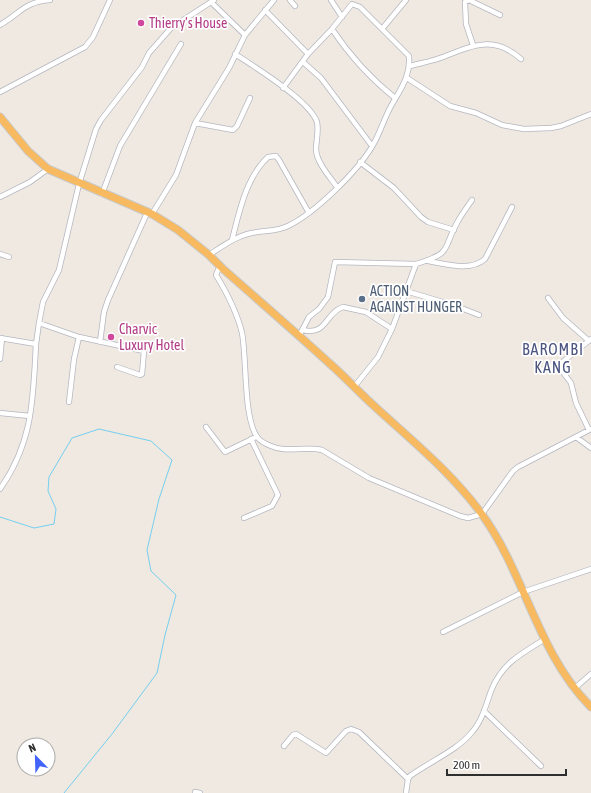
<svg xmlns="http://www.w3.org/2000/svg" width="591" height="793" font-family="'Asap Condensed',sans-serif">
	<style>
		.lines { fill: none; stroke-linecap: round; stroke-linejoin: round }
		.stream { stroke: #75cff0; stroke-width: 1 }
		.minor-casing { stroke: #b4b7c1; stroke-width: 6 }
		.trunk-casing { stroke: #c9c9c9; stroke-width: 9 }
		.minor { stroke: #fff; stroke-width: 4.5 }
		.trunk { stroke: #f8ba60; stroke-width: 7 }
		.hotel-dot { fill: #d1479c; stroke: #fff; stroke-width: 1.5 }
		.service-dot { fill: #5c6f8a; stroke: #fff; stroke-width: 1.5 }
		.labels { text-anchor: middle; stroke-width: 3.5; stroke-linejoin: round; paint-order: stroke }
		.hotel-label { font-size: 14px; fill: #b23c85; stroke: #fff; text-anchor: start }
		.service-label { font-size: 14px; fill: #4e5e75; stroke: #fff; text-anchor: start }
		.quarter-label { font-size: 16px; letter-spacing: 1px; fill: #4d5680; stroke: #fff }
	</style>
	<rect width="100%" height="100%" fill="#efe9e1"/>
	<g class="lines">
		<path class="stream" d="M0,517L34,528L54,524L56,509L48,491L49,477L72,438L99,429L151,441L172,460L159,499L147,550L151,571L176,595L165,635L157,673L112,734L64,793"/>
		<defs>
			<path id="minor" d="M290,0L295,6
				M331,0L342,17
				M211,2L245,35
				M0,25C21,13 24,2 50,0
				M332,29C350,56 370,78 395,98
				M382,29L406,0
				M473,45L466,24L465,2L469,0L500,15
				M235,54C255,67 310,101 317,122C319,132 316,141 316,150C317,163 330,177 337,187
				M303,62L321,78L372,146
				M410,66C421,63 433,61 443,57C473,45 494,35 521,59
				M407,78L450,106L476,113L502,125L524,129L551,128L561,126L591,114
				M283,88L308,54
				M0,92L85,47L93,37L110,0
				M195,123L233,130L237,126L250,98
				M360,162L394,188L421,217L428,222L454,230
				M102,194L120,146L181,44
				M0,197L30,182L48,169
				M152,214L176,175L195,123L229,68L245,35L274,0
				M232,240C239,213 246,177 268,157L276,156L279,160L309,213
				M0,254L9,257
				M209,255C223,246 236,236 252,233C264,230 276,232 288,226C315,213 358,171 373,145C380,133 384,119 391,106C400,90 411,76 409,56L360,7L352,4L332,29L308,54L265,10
				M428,261C446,264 470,272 485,259L512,207
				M222,268L218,270L216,275C227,293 237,312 242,333C247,358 243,420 258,438C261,442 266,444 271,446C286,453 306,446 322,450L369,478L460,516L468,518L482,514L513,471L518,467L591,429
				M406,291L456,306L479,315
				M548,298L563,318L589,341
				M303,330C327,336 325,313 343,307L366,312L392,329
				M299,336L309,317L319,309L328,297L335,262L416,264
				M0,338L36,344L39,323
				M100,342L104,312L108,300L147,213
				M0,359L2,338
				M117,367L140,375L142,374L144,351L79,337L39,323L43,302L59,270L79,184L96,129L101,120L142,67L149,53L171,28L214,0
				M354,387L378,357L392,329L416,264C455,252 441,250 458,221C462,214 467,207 472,200
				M69,402L74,359L79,337
				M0,413L30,416
				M206,427L225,452L254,438
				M589,430L576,403L571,383L559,367L560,364L591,339
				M576,437L591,448
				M0,489C33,442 33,400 36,344
				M244,518L272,506L278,495L251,439
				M443,632L523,592L591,569
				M575,688L591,674
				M484,711L541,766
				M284,746L293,735L296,734L326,753L346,731L351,729L359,732L408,779
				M195,792L200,793
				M406,793L408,779L410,776C429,762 458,750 472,732C482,721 486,705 491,691C502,663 521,654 545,639"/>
			<path id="trunk" d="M0,117L28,151L48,169L152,214L178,230L209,255L222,268C257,299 293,330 328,362C343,375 357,390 372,404C410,439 450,471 481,513C525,573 537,653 591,707"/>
		</defs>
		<use href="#minor" class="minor-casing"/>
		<use href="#trunk" class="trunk-casing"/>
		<use href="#minor" class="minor"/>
		<use href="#trunk" class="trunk"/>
	</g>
	<g class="hotel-dot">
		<circle cx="141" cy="23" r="4"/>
		<circle cx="111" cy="337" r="4"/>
	</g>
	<circle class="service-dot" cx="362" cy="299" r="4"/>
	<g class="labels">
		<g class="hotel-label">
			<text x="149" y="28">Thierry’s House</text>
			<text x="119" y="334">Charvic<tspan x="119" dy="16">Luxury Hotel</tspan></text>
		</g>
		<g class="service-label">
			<text x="370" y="296">ACTION<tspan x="370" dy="16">AGAINST HUNGER</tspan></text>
		</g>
		<g class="quarter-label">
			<text x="553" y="355">BAROMBI<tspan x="553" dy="18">KANG</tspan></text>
		</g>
	</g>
	<g transform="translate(36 757) rotate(337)"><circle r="19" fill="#ffffff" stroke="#ababab"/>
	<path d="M0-3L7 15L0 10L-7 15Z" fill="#4264fb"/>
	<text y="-6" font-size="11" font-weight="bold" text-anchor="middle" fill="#2e2e2e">N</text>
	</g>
	<path d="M447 769v6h119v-6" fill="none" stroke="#2e2e2e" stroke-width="2"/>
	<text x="453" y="769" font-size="12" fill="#2e2e2e" stroke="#ffffff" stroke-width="3" paint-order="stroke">200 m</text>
</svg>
